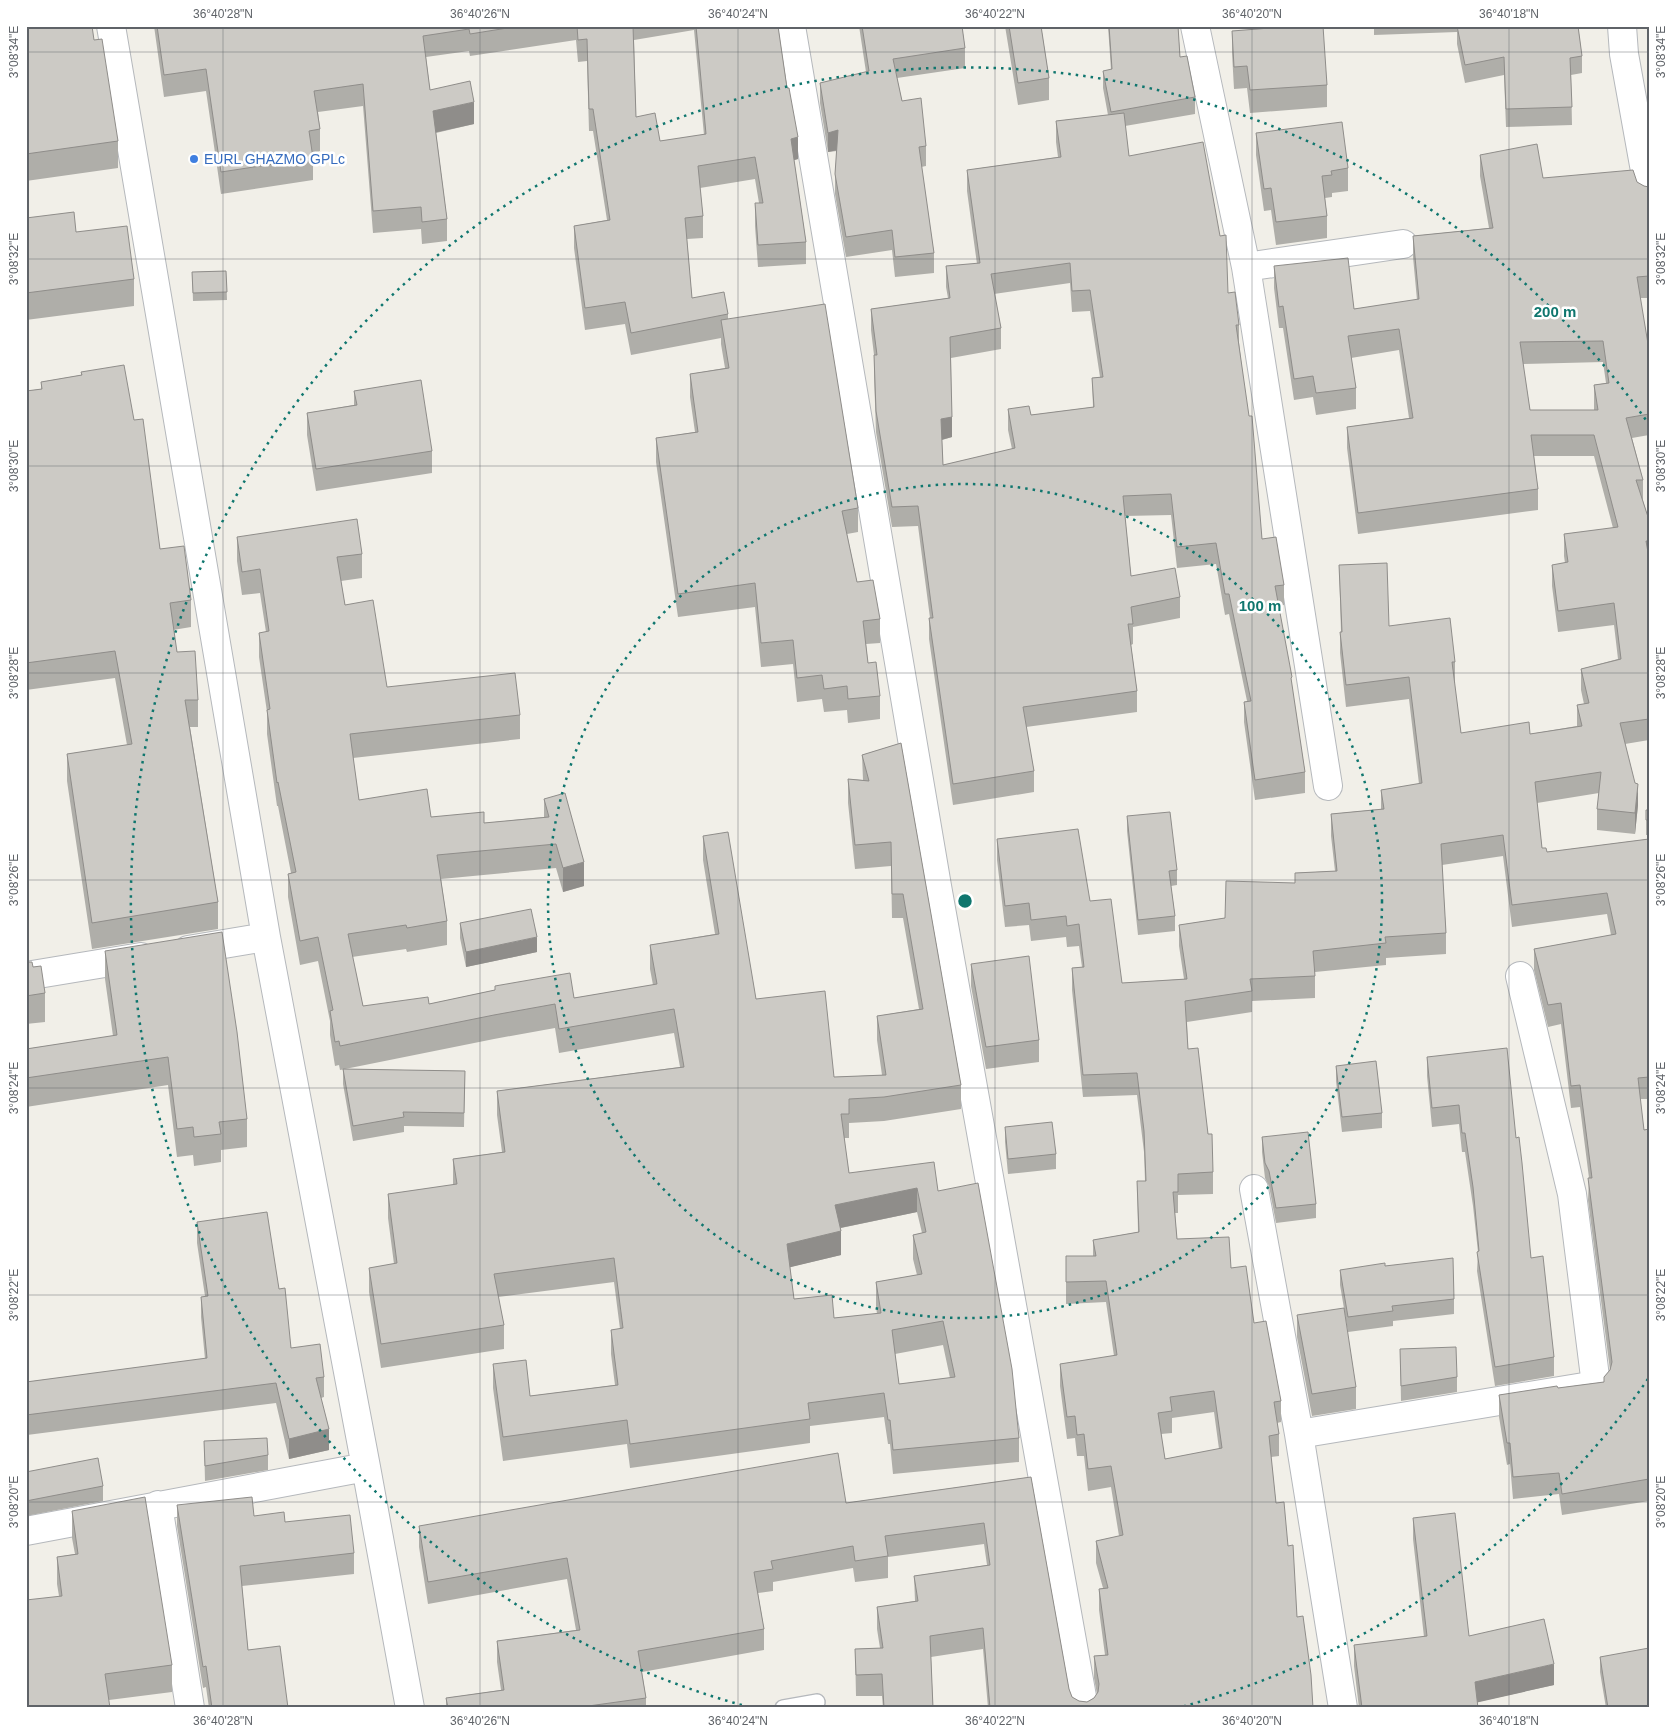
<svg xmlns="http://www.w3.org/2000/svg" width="1675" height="1734" font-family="Helvetica,sans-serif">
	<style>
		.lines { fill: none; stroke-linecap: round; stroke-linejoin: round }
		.service-casing { stroke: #b5b8bc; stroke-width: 18 }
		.minor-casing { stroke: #b5b8bc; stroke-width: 30 }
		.service { stroke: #fff; stroke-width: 15 }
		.minor { stroke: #fff; stroke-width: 28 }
		.wall { fill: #afaea9; fill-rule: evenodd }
		.shaded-wall { fill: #8f8d8a }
		.building { fill: #cccac5; stroke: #8f8d8a; fill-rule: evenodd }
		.ticks { fill: none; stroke: #5f6368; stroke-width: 1; stroke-opacity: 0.45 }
		.ring { fill: none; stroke: #0f766e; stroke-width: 2.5; stroke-dasharray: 2.5 5 }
		.shop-dot { fill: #3f7fe0; stroke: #fff; stroke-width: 2 }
		.labels { text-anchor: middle; stroke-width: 5; stroke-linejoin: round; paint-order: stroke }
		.shop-label { font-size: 14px; fill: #366cbe; stroke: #fff; text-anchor: start }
		.centre { fill: #0f766e; stroke: #fff; stroke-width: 2.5 }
		.ring-label { font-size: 15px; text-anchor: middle; font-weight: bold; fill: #0f766e; stroke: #fff; stroke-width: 5; stroke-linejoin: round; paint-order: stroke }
		.neatline { fill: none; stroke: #5f6368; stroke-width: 2 }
		.ticks-label { font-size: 12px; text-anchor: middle; fill: #5f6368 }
	</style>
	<rect width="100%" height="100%" fill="#f1efe8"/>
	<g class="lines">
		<defs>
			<path id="service" d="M783,1708L817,1702"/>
			<path id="minor" d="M111,26L266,937L366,1467L410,1708
				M791,26L937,886L1084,1708
				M1195,26L1246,267L1328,786
				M1622,26L1624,54L1649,193
				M1246,267L1403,244
				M188,950L266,937
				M26,976L141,957
				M1254,1189L1299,1434L1343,1708
				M1299,1434L1596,1385L1572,1194L1520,976
				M158,1505L190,1708
				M26,1531L366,1467"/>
		</defs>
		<use href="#service" class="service-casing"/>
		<use href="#minor" class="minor-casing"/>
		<use href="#service" class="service"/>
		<use href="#minor" class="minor"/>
	</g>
	<path class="wall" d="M26,26L94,40L118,141V168L26,181Z
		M154,26H778L798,159L794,160L806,242V264L758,267L755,226V203H759L755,179L700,188L703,216V238L687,239L692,298L728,314V319L858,508V532L847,534L857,582L880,619V643L866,644L868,663L880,696V719L848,723L847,710L824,712L822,699L797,702L793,664L761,667L755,607L678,617L656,462V438L695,432L690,397V374L725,368L721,344V338L631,355L625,324L585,330L574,248V226L607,220L593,131H589L587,61L578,62L576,40L470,56L469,51L426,57L430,90L474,124L436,133L447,219V241L422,244L421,229L373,233L363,106L318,112L320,129V151L312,153L313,158V180L221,194L206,91L164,97ZM694,30L704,135L660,141L636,117L634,40Z
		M859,26H962L965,48V68L897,78L902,101L926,146V166L921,167L934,253V273L895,277L892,250L846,257L835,194V174L837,151L828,152L820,103V83L866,72Z
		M1005,26H1041L1049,78V100L1018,105Z
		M1108,26H1178L1180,57L1195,97V114L1125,126L1129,156L1228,293L1239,325V343L1262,539L1284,585V605L1279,606L1292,687L1305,772V793L1255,800L1244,722V702L1247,701L1229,614L1225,615L1216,564L1177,568L1171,515L1125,516L1131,576L1180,597V618L1133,627V644L1131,645L1137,691V712L1026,727L1034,771V792L953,805L929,639V618H930L918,526L892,527L876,432L874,375V355L871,330V309L948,298L946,287V266L977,264L967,191V170L1058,157L1056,142V121L1108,115L1103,88V71L1111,70ZM1070,283L1072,312L1090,311L1100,377L1092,378L1093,407L1031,415L1008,409V430L1012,449L943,465L942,440L952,437L951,358L1001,349V328L994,294Z
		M1270,26L1327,85V107L1250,113L1247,88L1234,89L1232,53V31L1270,29Z
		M1374,26H1578L1582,56V73L1571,75L1572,125L1506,127L1504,75L1465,83L1457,44V32L1374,35Z
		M1256,133L1348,168V191L1332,193V197L1325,198L1327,216V238L1276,245L1271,210L1264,211L1256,155Z
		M1480,155L1543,178L1637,182L1644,186L1649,187V298H1640L1649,350V435L1632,438L1643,480V501L1649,520V740L1625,744L1638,805L1635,834L1597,830V809L1599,793L1537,803L1542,848L1547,852L1649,839V1099H1640L1644,1130L1649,1129V1501L1562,1515L1559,1494L1513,1499L1510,1464L1507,1465L1499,1417V1395L1558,1388L1604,1382V1377L1610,1370L1588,1200L1589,1178L1580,1107L1571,1108L1561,1024L1548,1027L1534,970V949L1611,935L1607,914L1512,927L1503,856L1442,865L1446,933V954L1386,958V965L1315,972V998L1252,1001V1012L1187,1022L1188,1049L1208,1134L1213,1172V1194L1178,1195V1213H1175L1177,1239L1231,1268L1254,1323L1281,1401V1422L1277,1423L1279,1434V1456L1271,1457L1276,1503L1288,1546L1297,1617L1313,1708H988L983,1649L931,1657L933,1708H883L882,1696H856L855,1649L880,1648L877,1629V1607L915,1601L914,1576L987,1565L984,1544L888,1557V1578L855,1582L853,1568L773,1582V1591L758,1593L764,1629V1650L642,1672L646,1698V1708H446V1698L501,1690L497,1662V1641L576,1630L567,1579L428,1604L419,1547V1526L846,1503L1031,1477L1069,1689L1072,1697L1079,1701L1087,1702L1094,1698L1097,1694L1094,1678V1656L1105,1655L1099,1610V1589L1103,1588L1096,1563V1541L1119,1536L1111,1487L1088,1491L1084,1456H1077L1075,1438L1067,1439L1060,1386V1364L1114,1356L1106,1302L1066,1304V1256H1093V1240L1138,1232L1137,1181H1145L1144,1152L1137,1095L1083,1097L1072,990V968L1082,967L1079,946L1067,947L1066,937L1031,941L1029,925L1005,927L997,860V839L1090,901L1122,983L1184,979L1179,946V925L1225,918L1295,883V873L1335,871L1331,836V814L1381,809V790L1419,784L1409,699L1346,707L1340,653V632H1341L1339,565L1389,626L1455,662V683H1454L1461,733L1530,734L1577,726V705L1584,704L1581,690V669L1618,659L1614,625L1558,632L1552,586V565L1565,563L1564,556V534L1613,528L1594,456H1534L1538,489V510L1358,534L1347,448V427L1409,418L1399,350L1351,358L1356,388V409L1316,415L1313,397L1294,400L1283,328H1279L1274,288V266L1354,309L1417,300L1413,257V236L1489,228L1480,176ZM1603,362L1606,383L1594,385V410H1530L1523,364ZM1214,1412L1219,1449L1165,1459L1161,1434L1172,1433V1418Z
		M26,218L76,232L134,279V306L26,320Z
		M226,271L227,300L193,301L192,272Z
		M81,372L134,420L160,549L191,600V627L173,630L177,652L198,700V727H190L218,902V929L92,949L67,781V754L127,745L115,678L26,690V391L41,389V382L81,375Z
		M354,391L432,451V473L316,491L307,435V413L354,405Z
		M237,537L362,554V578L341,581L345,605L387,687L520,715V739L353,758L359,800L431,817L484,823L544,817V799L584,886L563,892L556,868L441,879L447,921V945L407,952L406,949L352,957L363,1006L429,1004L495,990V986L574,998L653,985L650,969V945L715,934L703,860V836L756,999L834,1077L882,1075L877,1040V1016L919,1009L903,918H892L891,866L855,869L848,803V779L863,780L862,755L901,743L961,1085V1109L884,1121L849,1123V1138H844L849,1173L938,1191L1019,1438V1462L893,1474L890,1444H888L884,1417L810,1426V1443L630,1468L627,1444L503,1461L493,1388V1364L530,1396L615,1385L611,1354V1330L620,1329L614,1282L498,1297L504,1325V1349L381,1368L369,1292V1268L394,1264L388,1218V1194L453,1185V1159L502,1152L497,1115V1091L680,1067L674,1033L559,1053L555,1028L494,1039L340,1070L339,1065L335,1066L330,1035V1021L318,961L300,965L288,897V874L291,873L278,806H277L267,734V712L259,657V633L266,632L260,593L242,595L237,561ZM917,1212L922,1233L913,1235V1259L917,1275L876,1282V1306L877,1314L834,1318L794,1299L790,1267L841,1255V1228ZM943,1345L950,1378L899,1384L895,1354Z
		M1646,810H1649V835H1646Z
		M1127,816L1177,870V885L1171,886L1175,916V931L1138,935L1127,831Z
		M460,923L537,952L466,967L460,938Z
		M105,951L247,1119V1147L221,1150V1162L194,1166L193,1155L177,1157L168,1085L26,1107V1049L113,1036L105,979Z
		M26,962L33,967L45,993V1022L26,1024Z
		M971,964L1039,1040V1062L986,1069L971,986Z
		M1427,1057L1516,1138L1531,1258L1554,1357V1376L1495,1386L1477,1271L1478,1252L1473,1206L1465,1152H1462L1459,1124L1432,1127L1427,1076Z
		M1336,1066L1382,1113V1128L1342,1132L1336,1081Z
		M343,1069L465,1071L464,1127L404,1126V1132L353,1141L343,1084Z
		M1005,1127L1056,1154V1169L1008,1174L1005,1142Z
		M1262,1137L1316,1204V1218L1276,1223L1269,1186L1265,1178L1262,1152Z
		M197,1222L279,1289L291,1348L324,1377V1397L321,1398L329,1450L289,1459L276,1403L27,1435L26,1445V1382L205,1359L201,1317V1297L205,1296L197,1243Z
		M1385,1266L1454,1299V1314L1393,1321V1326L1348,1332L1340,1285V1270Z
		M1297,1315L1356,1387V1409L1312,1416L1297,1337Z
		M1400,1349L1457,1377V1392L1401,1401Z
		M204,1441L268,1455V1470L205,1481Z
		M26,1472L103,1486V1501L26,1516Z
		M177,1505L254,1516L285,1522L354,1553V1574L242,1586L248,1650L288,1708H209L206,1687L203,1688L177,1526Z
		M72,1511L172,1665V1692L109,1700L59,1596L57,1584V1557L75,1554L72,1538Z
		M1413,1518L1469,1636L1554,1685L1477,1702L1478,1708H1359L1354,1666V1645L1424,1637L1413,1539Z
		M1600,1657L1649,1708H1606L1600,1672Z"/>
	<path class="shaded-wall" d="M474,102V124L433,133V111Z
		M838,130V150L828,152V133Z
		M798,137V159L791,161V139Z
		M952,417V437L941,440V419Z
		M1646,541H1649V562Z
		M1638,784V805L1635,834V813Z
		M584,862V886L563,892V868Z
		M28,931V960L26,961V932Z
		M537,937V952L466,967V952Z
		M917,1188V1212L835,1229V1205Z
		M841,1231V1255L787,1268V1244Z
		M329,1429V1450L289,1459V1439Z
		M1554,1664V1685L1475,1703V1682Z"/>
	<path class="building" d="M26,26H92L94,40L102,39L118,141L26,154Z
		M157,26H520L470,34L469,29L423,36L430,90L470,81L474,102L433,111L447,219L422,222L421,207L373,211L363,84L314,91L320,129L309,131L313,158L221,172L206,69L164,75Z
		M577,26H633L636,117L655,113L660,141L706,134L696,26H778L787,88H789L798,137L791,139L806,242L758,245L755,203H763L755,157L698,166L703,216L685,218L692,298L724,292L728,314L631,333L625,302L585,308L574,226L610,220L593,109H589L587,39L578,40Z
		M862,26H962L965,48L893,59L902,101L921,98L926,146L919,147L934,253L895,257L892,230L846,237L835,174L838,130L828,133L820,83L869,71Z
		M1009,26H1041L1049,78L1018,83Z
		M1109,26H1178L1180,57L1187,56L1195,97L1111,112L1103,71L1112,69Z
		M1270,26H1323L1327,85L1250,90L1247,66L1234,67L1232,31L1270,28Z
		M1457,26H1578L1582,56L1570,58L1572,107L1506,109L1504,57L1465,65Z
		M1124,113L1129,156L1203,142L1220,236L1226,235L1228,293L1235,292L1239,325H1236L1249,416H1252L1262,539L1276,537L1284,585L1275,586L1292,677L1291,678L1305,772L1255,780L1244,702L1251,701L1229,594H1225L1216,543L1177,547L1171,494L1123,496L1131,576L1175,568L1180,597L1131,607L1133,624H1128L1137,691L1023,707L1034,771L953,784L929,618H933L918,506L892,507L876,411L874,355H877L871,309L950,298L946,266L980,263L967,170L1061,157L1056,121ZM1070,263L1072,291L1090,290L1103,377L1092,378L1094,407L1031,415L1029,406L1008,409L1015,448L943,465L941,419L952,417L950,337L1001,328L991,274Z
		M1342,122L1348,168L1331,171L1332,175L1322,176L1327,216L1276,222L1271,188L1264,189L1256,133Z
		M1537,144L1543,178L1633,170L1637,182L1644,186L1649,187V276L1637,277L1649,350V414L1626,418L1643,480H1636L1649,520V541H1646L1649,558V719L1620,723L1635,783L1638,784L1635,813L1597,809L1601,772L1535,782L1542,848H1546L1547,852L1649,839V1077L1638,1078L1644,1130L1649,1129V1479L1562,1494L1559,1473L1513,1477L1510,1443H1507L1499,1395L1557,1386L1558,1388L1604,1382V1377L1610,1370L1612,1362L1588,1178H1592L1580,1085L1571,1086L1561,1003L1548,1005L1534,949L1616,934L1607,893L1512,905L1503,835L1441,844L1446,933L1385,937L1386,943L1313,951L1315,976L1250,979L1252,991L1185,1001L1188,1049L1198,1048L1208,1134H1212L1213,1172L1178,1174V1192H1173L1177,1239L1229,1237L1231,1268L1246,1266L1254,1323L1266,1321L1281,1401L1274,1402L1279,1434L1269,1436L1276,1503L1284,1502L1288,1546L1293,1545L1297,1617L1303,1616L1311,1675L1313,1708H990L983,1628L930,1636L933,1708H884L882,1674L856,1675L855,1649L883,1648L877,1607L918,1601L914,1576L990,1565L984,1523L885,1536L888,1556L855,1561L853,1546L771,1561L773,1569L754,1572L764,1629L638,1651L646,1698L574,1708H448L446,1698L504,1690L497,1641L580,1630L567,1558L428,1582L419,1526L838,1453L846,1503L1031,1477L1069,1689L1072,1697L1079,1701L1087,1702L1094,1698L1098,1692L1099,1684L1094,1656L1108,1655L1099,1589L1108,1588L1096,1541L1123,1535L1111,1466L1088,1469L1084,1434L1077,1435L1075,1416L1067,1417L1060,1364L1117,1355L1106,1281L1066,1282V1256H1096L1093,1240L1139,1232L1137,1181H1146L1144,1131L1137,1073L1083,1075L1072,968L1084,967L1079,924L1067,926L1066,916L1031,920L1029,903L1005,906L997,839L1078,829L1090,901L1111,899L1122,983L1187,979L1179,925L1225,918L1226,881L1295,883V873L1337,871L1331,814L1384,809L1381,790L1422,783L1409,677L1346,685L1340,632H1342L1339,565L1387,563L1389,626L1450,618L1455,662H1452L1461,733L1529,722L1530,734L1582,726L1577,705L1589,703L1581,669L1621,659L1614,603L1558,611L1552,565L1568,562L1564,534L1618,527L1594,435H1531L1538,489L1358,513L1347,427L1413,418L1399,329L1348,336L1356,388L1316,393L1313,376L1294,379L1283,306L1279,307L1274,266L1348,258L1354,309L1419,299L1413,236L1493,228L1480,155ZM1603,341L1609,383L1594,385L1598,410H1530L1520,342ZM1214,1391L1222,1448L1165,1459L1158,1413L1172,1411L1170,1397Z
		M74,212L76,232L127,226L134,279L26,293V218Z
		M226,271L227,292L193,293L192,272Z
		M825,304L858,508L842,511L857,582L873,580L880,619L863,621L868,663L876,662L880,696L848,699L847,686L824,689L822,675L797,678L793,640L761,643L755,583L678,594L656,438L698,432L690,374L729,368L721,320Z
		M124,365L134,420L143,419L160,549L184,546L191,600L170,603L177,652L195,651L198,700H185L218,902L92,923L67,754L132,744L115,651L26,663V391L42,389L41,382L82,375L81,372Z
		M421,380L432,451L316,469L307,413L357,405L354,391Z
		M357,519L362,554L337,557L345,605L373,600L387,687L515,673L520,715L350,734L359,800L427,789L431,817L484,812V823L549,817L544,799L565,793L584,862L563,868L556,844L437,855L447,921L407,928L406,925L348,934L363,1006L428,997L429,1004L495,990V986L570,973L574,998L657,984L650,945L719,934L703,836L728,832L756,999L825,991L834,1077L886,1075L877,1016L923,1009L903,894H892L891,842L855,845L848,779L869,781L862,755L901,743L961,1085L884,1097L849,1099V1114H841L849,1173L934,1162L938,1191L978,1183L1012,1369L1019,1438L893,1450L890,1420H888L884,1393L808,1403L810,1419L630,1444L627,1420L503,1437L493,1364L526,1360L530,1396L618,1385L611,1330L623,1328L614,1258L494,1274L504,1325L381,1344L369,1268L397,1263L388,1194L457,1184L453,1159L505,1152L497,1091L684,1067L674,1009L559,1029L555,1004L494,1015L340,1046L339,1041L335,1042L330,1011L333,1010L318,937L300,941L288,874L296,872L278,782L277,783L267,710L270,709L259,633L269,631L260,569L242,572L237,537ZM917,1188L926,1232L913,1235L922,1274L876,1282L881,1313L834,1318L832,1295L794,1299L787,1244L841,1231L835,1205ZM943,1321L955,1377L899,1384L892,1330Z
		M1646,810H1649V820H1646Z
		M1170,812L1177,870L1169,871L1175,916L1138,920L1127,816Z
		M531,909L537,937L466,952L460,923Z
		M26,915L28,931L26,932Z
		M222,932L237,1032L247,1119L219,1122L221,1134L194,1137L193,1127L177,1129L168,1057L26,1078V1049L117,1035L105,951Z
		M1029,956L1039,1040L986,1047L971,964Z
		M26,962H32L33,967L41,966L45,993L26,996Z
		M1507,1048L1516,1138L1519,1137L1522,1163L1531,1258L1543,1256L1554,1357L1495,1367L1477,1252L1479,1251L1473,1187L1465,1133H1462L1459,1105L1432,1108L1427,1057Z
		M1376,1061L1382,1113L1342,1117L1336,1066Z
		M343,1069L465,1071L464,1113L403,1112L404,1117L353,1126Z
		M1052,1122L1056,1154L1008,1159L1005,1127Z
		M1308,1132L1316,1204L1276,1208L1269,1171L1265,1163L1262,1137Z
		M267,1212L279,1289L285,1288L291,1348L320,1344L324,1377L316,1378L329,1429L289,1439L276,1383L26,1415V1382L207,1358L201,1297L208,1296L197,1222Z
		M1453,1258L1454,1299L1392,1306L1393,1311L1348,1317L1340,1270L1385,1263V1266Z
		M1344,1308L1356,1387L1312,1394L1297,1315Z
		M1456,1347L1457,1377L1401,1386L1400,1349Z
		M267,1438L268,1455L205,1466L204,1441Z
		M98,1458L103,1486L26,1501V1472Z
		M145,1497L172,1665L105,1674L110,1708H26V1600L62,1596L57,1557L78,1554L72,1511Z
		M252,1497L254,1516L284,1512L285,1522L350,1515L354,1553L240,1566L248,1650L280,1646L288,1708H212L206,1666L203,1667L177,1505Z
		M1455,1513L1469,1636L1544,1619L1554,1664L1475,1682L1478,1708H1362L1354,1645L1427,1636L1413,1518Z
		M1649,1648V1708H1608L1600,1657Z"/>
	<path class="ticks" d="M223,26V1708M480,26V1708M738,26V1708M995,26V1708M1252,26V1708M1509,26V1708M26,52H1649M26,259H1649M26,466H1649M26,673H1649M26,880H1649M26,1088H1649M26,1295H1649M26,1502H1649"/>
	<g class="ring">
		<circle cx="965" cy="901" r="417"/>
		<path d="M1648 1379A834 834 0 0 1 1181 1707M749 1707A834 834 0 1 1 1648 423"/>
	</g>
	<circle class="shop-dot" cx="194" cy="159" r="5"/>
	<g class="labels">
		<g class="shop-label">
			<text x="204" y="164">EURL GHAZMO GPLc</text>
		</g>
	</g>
	<circle cx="965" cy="901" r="8" class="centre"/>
	<g class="ring-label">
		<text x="1555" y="317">200 m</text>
		<text x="1260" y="611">100 m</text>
	</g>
	<rect width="1675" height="1734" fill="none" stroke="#ffffff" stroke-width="55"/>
	<rect x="28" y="28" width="1620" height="1678" class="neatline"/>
	<g class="ticks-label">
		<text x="223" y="18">36°40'28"N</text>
		<text x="480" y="18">36°40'26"N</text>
		<text x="738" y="18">36°40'24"N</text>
		<text x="995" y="18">36°40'22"N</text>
		<text x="1252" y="18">36°40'20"N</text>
		<text x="1509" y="18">36°40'18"N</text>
		<text transform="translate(1661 52) rotate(-90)" y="4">3°08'34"E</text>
		<text transform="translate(14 52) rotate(-90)" y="4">3°08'34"E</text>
		<text transform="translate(1661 259) rotate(-90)" y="4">3°08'32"E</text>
		<text transform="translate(14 259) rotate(-90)" y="4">3°08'32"E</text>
		<text transform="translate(1661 466) rotate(-90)" y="4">3°08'30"E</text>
		<text transform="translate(14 466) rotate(-90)" y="4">3°08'30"E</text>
		<text transform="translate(1661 673) rotate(-90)" y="4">3°08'28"E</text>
		<text transform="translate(14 673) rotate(-90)" y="4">3°08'28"E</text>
		<text transform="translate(1661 880) rotate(-90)" y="4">3°08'26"E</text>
		<text transform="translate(14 880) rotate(-90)" y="4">3°08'26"E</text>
		<text transform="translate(1661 1088) rotate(-90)" y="4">3°08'24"E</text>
		<text transform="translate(14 1088) rotate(-90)" y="4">3°08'24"E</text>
		<text transform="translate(1661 1295) rotate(-90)" y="4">3°08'22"E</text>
		<text transform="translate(14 1295) rotate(-90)" y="4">3°08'22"E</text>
		<text transform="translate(1661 1502) rotate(-90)" y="4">3°08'20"E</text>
		<text transform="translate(14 1502) rotate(-90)" y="4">3°08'20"E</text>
		<text x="223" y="1725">36°40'28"N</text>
		<text x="480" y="1725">36°40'26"N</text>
		<text x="738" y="1725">36°40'24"N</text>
		<text x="995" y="1725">36°40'22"N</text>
		<text x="1252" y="1725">36°40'20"N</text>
		<text x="1509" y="1725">36°40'18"N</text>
	</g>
</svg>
